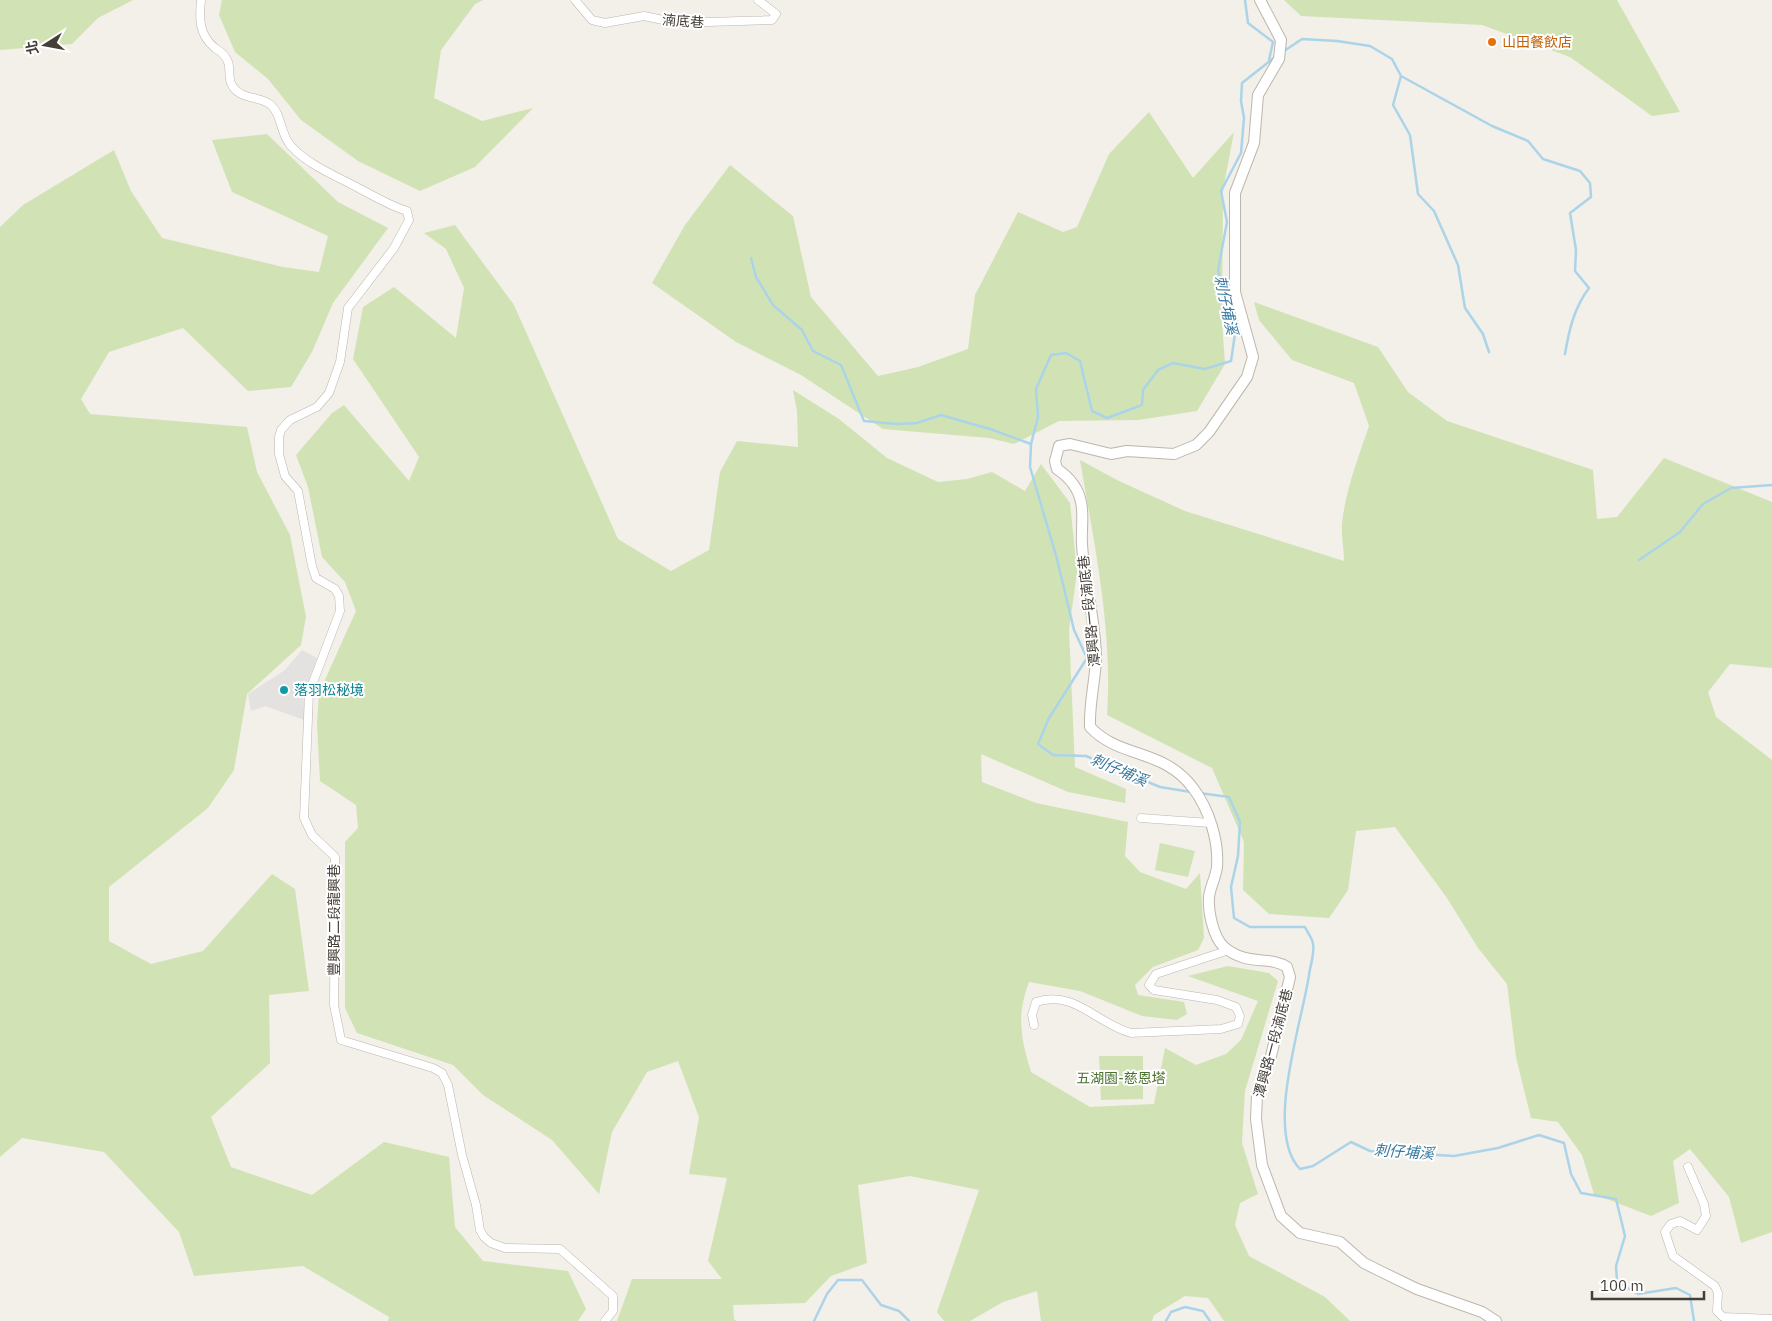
<svg xmlns="http://www.w3.org/2000/svg" width="1772" height="1321" font-family="'IBM Plex Sans','Noto Sans TC',sans-serif">
	<style>
		.green { fill: #d1e3b5 }
		.parking { fill: #e4e2e0 }
		.lines { fill: none; stroke-linecap: round; stroke-linejoin: round }
		.stream { stroke: #abd4e9; stroke-width: 2.5 }
		.minor-casing { stroke: #bdb6ac; stroke-width: 9 }
		.tertiary-casing { stroke: #bdb6ac; stroke-width: 12 }
		.minor { stroke: #fff; stroke-width: 8 }
		.tertiary { stroke: #fff; stroke-width: 10 }
		.food-dot { fill: #e8710a; stroke: #fff; stroke-width: 2 }
		.culture-dot { fill: #0f9aa8; stroke: #fff; stroke-width: 2 }
		.labels { text-anchor: middle; stroke-width: 4; stroke-linejoin: round; paint-order: stroke }
		.street-label { font-size: 14px; fill: #453f38; stroke: #fff }
		.food-label { font-size: 14px; fill: #c56008; stroke: #fff; text-anchor: start }
		.culture-label { font-size: 14px; fill: #0d838f; stroke: #fff; text-anchor: start }
		.park-label { font-size: 14px; fill: #4d7230; stroke: #fff }
		.water-label { font-size: 15px; font-style: italic; fill: #397aa0; stroke: #fff }
	</style>
	<rect width="100%" height="100%" fill="#f3efe9"/>
	<path class="green" d="M0,0H133L98,18L72,44L0,50Z
		M222,0H483L475,4L441,50L434,98L482,121L533,108L475,167L420,191L358,161L301,120L268,79L235,52L219,15Z
		M1284,0H1617L1680,112L1652,116L1570,57L1482,25L1301,16Z
		M1149,112L1193,178L1234,132L1223,190L1222,322L1225,364L1197,411L1138,420L1059,421L1014,444L989,438L883,429L801,375L736,342L652,283L685,225L730,165L793,216L811,297L878,376L918,367L968,349L975,295L1018,212L1063,232L1077,227L1109,154Z
		M267,134L338,202L388,228L333,303L312,352L291,387L248,391L183,328L109,352L81,399L90,414L247,427L257,472L290,535L306,617L301,645L247,694L234,770L208,808L109,887V941L151,964L203,951L272,874L295,889L309,991L269,995L270,1063L211,1117L231,1167L312,1195L384,1142L449,1157L455,1227L483,1261L568,1271L586,1309L578,1321H388L389,1317L303,1266L194,1276L179,1232L104,1152L22,1138L0,1157V227L23,205L114,150L131,191L162,238L283,267L319,272L328,236L232,192L212,140Z
		M455,225L514,305L618,539L671,571L709,550L720,472L737,441L798,447L797,411L793,390L839,419L887,458L938,482L967,479L992,472L1025,491L1041,464L1070,503L1077,572L1069,630L1075,767L1126,789L1125,803L1068,792L981,754L982,782L1036,803L1128,822L1125,856L1140,872L1186,889L1200,873L1204,938L1198,950L1153,967L1135,985L1138,995L1184,1002L1187,1014L1177,1020L1142,1016L1080,991L1029,982C1016,1017 1021,1038 1031,1072L1090,1107L1154,1104L1165,1048L1196,1065L1226,1054L1241,1040L1258,1001L1188,976L1228,966L1269,973L1278,981L1245,1091L1242,1143L1258,1194L1240,1203L1235,1225L1249,1256L1325,1297L1350,1321H1224L1208,1298L1185,1296L1154,1315L1152,1321H1041L1037,1291L1003,1302L970,1321H944L937,1312L979,1190L910,1176L858,1185L867,1263L831,1276L805,1303L733,1305L734,1319L736,1321H617L632,1279H722L708,1261L727,1178L689,1174L699,1117L678,1061L647,1072L612,1132L599,1194L552,1140L483,1095L453,1065L357,1033L345,1008V842L358,828L356,805L320,781L317,724L319,693L356,611L345,582L322,557L308,487L296,455L332,413L344,405L409,481L419,457L353,359L363,307L394,287L456,338L464,288L446,249L424,233Z
		M1254,302L1378,347L1408,392L1447,421L1593,470L1597,519L1617,517L1664,458L1772,502V668L1730,664L1708,692L1716,717L1772,760V1232L1741,1243L1729,1197L1690,1149L1673,1161L1679,1203L1651,1216L1594,1194L1582,1155L1558,1122L1531,1118L1516,1057L1507,984L1478,948L1447,898L1395,827L1356,831L1348,890L1329,918L1269,914L1243,890L1244,842L1212,768L1107,715C1113,630 1094,543 1080,460L1119,481L1185,511L1344,561C1344,549 1341,535 1342,523C1346,489 1358,458 1369,426L1354,383L1292,360L1259,320Z
		M1160,843L1195,851L1188,877L1155,870Z
		M1099,1056H1143V1099L1101,1100Z"/>
	<path class="parking" d="M302,650L317,658L303,697L307,721L265,706L251,711L248,694L285,670Z"/>
	<g class="lines">
		<path class="stream" d="M1245,0L1248,23L1273,42L1269,60
			M1284,51L1302,39L1337,41L1370,46L1392,59L1401,76L1492,126L1528,141L1543,159L1580,171L1590,183L1591,197L1570,213L1576,250L1575,271L1589,288C1574,308 1569,330 1565,354
			M1401,76L1393,105L1410,135L1418,194L1434,211L1458,265L1465,308L1483,334L1489,352
			M751,258L756,277L773,305L802,330L813,351L841,365L864,421L897,424L917,423L941,415L990,429L1031,444
			M1639,560L1680,532L1703,504L1731,488L1772,485
			M1191,792L1160,787L1086,756L1053,755L1038,744L1049,718L1087,658L1074,630L1057,559L1030,467L1031,444L1038,417L1036,389L1051,355L1066,353L1080,361L1092,411L1107,418L1142,405L1143,390L1158,370L1173,363L1205,369L1231,361L1235,334L1218,270L1227,222L1221,191L1241,153L1244,118L1241,101L1242,83L1275,57
			M1199,793L1229,797L1240,822L1238,856L1231,887L1234,918L1250,927H1305C1307,932 1313,939 1313,944C1315,953 1310,966 1309,975C1302,1023 1264,1132 1300,1169L1313,1166L1351,1142L1370,1151L1454,1156L1498,1148L1539,1135L1564,1143L1571,1174L1581,1193L1616,1199L1625,1236L1616,1266L1617,1282L1638,1294L1676,1288L1690,1295L1694,1321
			M814,1321L827,1294L838,1280H862L881,1305L899,1311L909,1321
			M1166,1321L1171,1312L1185,1307L1203,1311L1210,1321"/>
		<defs>
			<path id="minor" d="M201,0C199,19 199,35 215,48C220,51 226,56 228,62C231,70 227,79 233,87C242,100 261,96 271,105C282,115 280,134 291,146C309,166 339,177 362,190C378,198 390,206 407,211L409,220L394,248L348,308L340,362L329,393L317,407L290,420L281,430L279,437V454L285,476L298,491L312,566L316,578L335,589L339,596L340,611L309,693L304,818L312,835L335,857L334,1005L341,1040L433,1068L442,1073L448,1085L462,1155L476,1205L480,1230L484,1237L491,1243L505,1248L560,1249L613,1296V1311L605,1321
				M575,0L592,20L605,23L644,16L677,23L772,20L776,14L758,0
				M1141,818L1210,823
				M1034,1025L1032,1015L1036,1002C1074,989 1097,1024 1131,1033L1221,1029L1238,1024L1240,1016L1236,1007L1217,1000L1154,990L1149,985L1156,974L1229,950
				M1688,1167L1704,1204L1706,1216L1697,1230L1680,1221L1671,1224L1665,1232L1673,1256L1715,1286L1718,1293L1717,1311L1723,1317L1772,1319"/>
			<path id="tertiary" d="M1260,0L1281,40L1279,59L1258,95L1254,143L1235,193V292L1253,357L1247,377L1209,432L1196,445L1174,454L1127,451L1111,454L1070,444L1059,446L1055,461L1057,469C1069,477 1078,487 1081,502C1084,515 1081,531 1082,544C1084,582 1096,621 1096,659C1095,682 1089,704 1090,727C1120,759 1163,748 1193,788C1209,809 1219,841 1217,867C1216,877 1210,887 1209,897C1208,911 1213,937 1224,947C1248,967 1269,955 1287,967L1290,977L1271,1056L1257,1095L1256,1119L1262,1165L1281,1216L1300,1233L1340,1242L1364,1263L1380,1271L1417,1289L1482,1312L1496,1321"/>
		</defs>
		<use href="#minor" class="minor-casing"/>
		<use href="#tertiary" class="tertiary-casing"/>
		<use href="#minor" class="minor"/>
		<use href="#tertiary" class="tertiary"/>
	</g>
	<circle class="food-dot" cx="1492" cy="42" r="5"/>
	<circle class="culture-dot" cx="284" cy="690" r="5"/>
	<g class="labels">
		<g class="street-label">
			<text transform="translate(683 21) rotate(4)" y="5">湳底巷</text>
			<text transform="translate(1089 611) rotate(-96)" y="5">潭興路一段湳底巷</text>
			<text transform="translate(334 920) rotate(-90)" y="5">豐興路二段龍興巷</text>
			<text transform="translate(1273 1043) rotate(-75)" y="5">潭興路一段湳底巷</text>
		</g>
		<g class="food-label">
			<text x="1502" y="47">山田餐飲店</text>
		</g>
		<g class="culture-label">
			<text x="294" y="695">落羽松秘境</text>
		</g>
		<g class="park-label">
			<text x="1121" y="1083">五湖園-慈恩塔</text>
		</g>
		<g class="water-label">
			<text transform="translate(1226 305) rotate(78)" y="5">刺仔埔溪</text>
			<text transform="translate(1119 770) rotate(23)" y="5">刺仔埔溪</text>
			<text transform="translate(1404 1152) rotate(4)" y="5">刺仔埔溪</text>
		</g>
	</g>
	<g transform="translate(45 45) rotate(259)" stroke="#ffffff" stroke-width="4" paint-order="stroke">
	<path d="M0-4L9 19L0 12L-9 19Z" fill="#453f38"/>
	<text y="-8" font-size="14" font-weight="bold" text-anchor="middle" fill="#453f38">北</text>
	</g>
	<path d="M1592 1291v8h112v-8" fill="none" stroke="#453f38" stroke-width="2.5"/>
	<text x="1600" y="1291" font-size="15" fill="#453f38" stroke="#ffffff" stroke-width="4" paint-order="stroke">100 m</text>
</svg>
